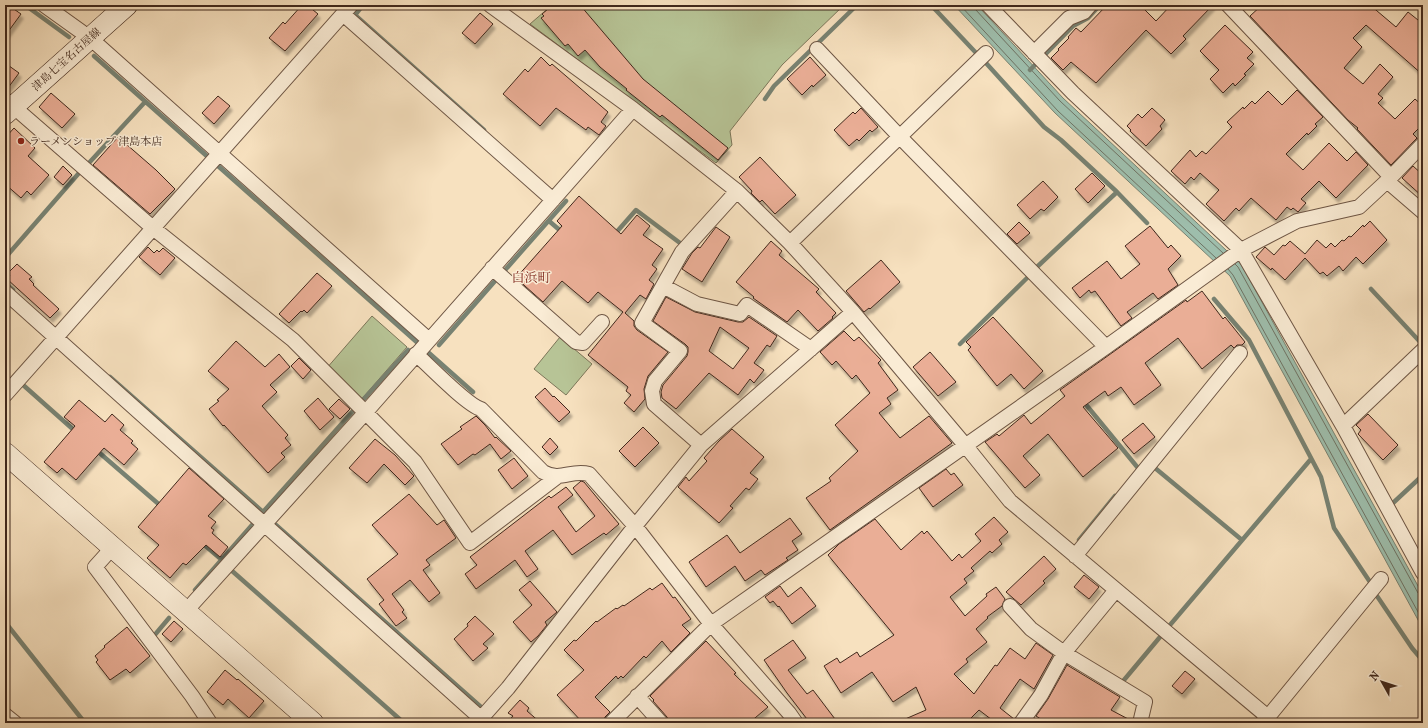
<svg xmlns="http://www.w3.org/2000/svg" width="1428" height="728" viewBox="0 0 1428 728" font-family="'IM FELL French Canon','Noto Serif JP',serif">
<style>
.green{fill:#b7c496;stroke:#7c7659}
.water{fill:#9ebeac;stroke:#788272}
.lines{fill:none;stroke-linecap:round;stroke-linejoin:round}
.shore{stroke:#6f7364;stroke-width:1}
.stream{stroke:#788272;stroke-width:4.5}
.building{fill:#eaae96;stroke:#40281c;fill-rule:evenodd;filter:url(#shadow)}
.street-casing{stroke:#6e5645;stroke-width:16}
.secondary-casing{stroke:#40281c;stroke-width:22}
.street{stroke:#faecd5;stroke-width:14}
.secondary{stroke:#faecd5;stroke-width:21}
.poi-dot{fill:#8f2418;stroke:#faecd5;stroke-width:1.5}
.labels{text-anchor:middle;stroke-width:3;stroke-linejoin:round;paint-order:stroke}
.street-label{font-size:11px;fill:#40281c;stroke:#faecd5}
.poi-label{font-size:11px;fill:#40281c;stroke:#faecd5;text-anchor:start}
.quarter-label{font-size:13px;fill:#7a1f14;stroke:#faecd5}
</style>
<defs>
<filter id="shadow"><feDropShadow dx="2.5" dy="4.5" stdDeviation="1" flood-color="#0004"/></filter>
</defs>
<rect width="100%" height="100%" fill="#f7e1bf"/>
<filter id="stains"><feTurbulence type="fractalNoise" baseFrequency=".005" numOctaves="4"/><feColorMatrix values="0 0 0 0 .2 0 0 0 0 .09 0 0 0 0 .02 0 0 0 .5 -.17"/></filter>
<radialGradient id="worn" r=".72"><stop offset=".6" stop-color="#630" stop-opacity="0"/><stop offset="1" stop-color="#630" stop-opacity=".3"/></radialGradient>
<path class="green" d="M552,5H844L782,65L730,131L732,145L716,163L530,24Z
M372,316L407,347L359,402L326,369Z
M560,337L592,364L566,395L534,369Z"/>
<path class="water" d="M954,5H977L1063,98L1241,264L1423,595V629L1230,276L1055,113Z"/>
<g class="lines">
<path class="shore" d="M960,5L1058,111L1216,258
M974,5L975,9L1060,101L1223,253
M1235,264L1238,267L1418,593L1423,596
M1228,269L1233,275L1423,621"/>
<path class="stream" d="M25,5L69,37
M363,5L355,15L484,130
M931,5L978,55
M94,56L473,392
M986,63L1044,127L1061,140L1117,192L1147,223
M1030,70L1073,26L1088,18L1100,5
M765,99L774,86L857,5
M88,164L145,102
M549,221L563,233
M614,235L636,210L680,243
M5,258L79,173
M1038,266L1117,192
M506,269L566,201
M5,283L13,290
M1371,289L1422,344
M1214,299L1249,340L1321,477L1334,528L1370,582
M960,344L1028,277
M439,345L495,281
M110,377L263,512L353,411
M22,384L76,432
M362,401L408,350
M1083,401L1138,468
M95,449L162,507
M1155,468L1242,540
M1393,503L1423,475
M276,525L481,707
M1079,540L1115,496
M202,543L222,560
M231,570L404,723
M195,590L252,525
M1377,596L1412,648L1423,661
M5,622L85,723
M1170,625L1311,459
M155,640L153,637L169,618
M1124,680L1160,637"/>
</g>
<path class="building" d="M5,5H8L21,14L5,36Z
M302,5H307L318,14L285,51L269,38L283,22L285,24Z
M553,5H580L643,79L728,148L718,160L662,115L660,117L626,90L627,89L600,67L585,50L578,56L568,44L565,46L541,18L544,16L542,14Z
M1107,5H1140L1156,21L1171,5H1213L1183,36L1186,39L1171,54L1146,30L1096,83L1071,62L1063,70L1051,58L1059,50L1058,49L1069,38L1068,37L1076,28L1081,32Z
M1262,5H1370L1396,27L1408,12L1423,24V75L1366,25L1353,38L1362,47L1344,68L1363,84L1380,64L1393,77L1378,94L1383,98L1378,103L1395,119L1415,99L1423,106V124L1413,134L1417,138L1391,165L1357,129L1358,128L1348,120L1250,16Z
M480,13L493,24L475,44L462,33Z
M1225,25L1253,52L1247,58L1254,64L1244,74L1246,75L1235,86L1233,83L1223,93L1210,79L1219,70L1200,51Z
M541,57L550,66L552,64L608,112L601,122L606,126L599,135L588,127L586,130L556,108L540,126L503,94L525,69L528,72Z
M810,57L826,75L813,87L812,85L802,95L787,79Z
M5,63L19,73L5,92Z
M1297,90L1323,117L1315,124L1317,126L1308,135L1307,133L1286,154L1303,170L1329,143L1347,161L1356,152L1368,165L1336,198L1319,181L1301,199L1306,203L1298,212L1293,208L1291,210L1287,207L1276,220L1251,198L1239,211L1236,208L1224,221L1206,204L1219,190L1200,173L1194,180L1191,177L1185,184L1171,171L1190,150L1196,157L1202,151L1206,154L1232,127L1227,122L1243,107L1244,109L1252,101L1255,104L1268,91L1282,105Z
M51,93L75,114L62,128L39,107Z
M218,96L230,106L214,124L202,113Z
M861,108L878,127L872,132L870,130L859,141L857,139L849,146L834,130L853,112L855,114Z
M1152,108L1165,120L1160,126L1162,129L1146,146L1130,131L1131,130L1127,126L1138,114L1142,118Z
M14,128L35,148L28,156L49,175L31,195L27,191L21,198L5,184V138Z
M118,137L156,170L175,189L150,214L93,165Z
M760,157L796,195L775,214L762,200L760,202L751,193L752,191L739,177Z
M63,166L72,175L63,185L54,177Z
M1413,166L1423,175V197L1402,178Z
M1092,173L1105,186L1088,203L1075,189Z
M1043,181L1058,197L1044,211L1041,209L1030,219L1017,205Z
M579,196L621,234L637,215L650,226L643,235L663,249L652,265L657,269L649,280L654,284L646,299L640,295L625,313L634,321V326L637,330L668,352L648,376L644,389L645,399L634,412L624,403L631,395L626,391L628,387L588,355L623,312L598,292L588,303L562,281L543,302L516,278L562,226L557,221Z
M1370,221L1387,240L1363,264L1356,257L1343,271L1339,266L1327,276L1323,272L1320,274L1305,258L1285,280L1272,268L1271,270L1256,257L1265,247L1274,255L1283,245L1285,246L1290,241L1305,254L1317,240L1326,248L1331,243L1335,247L1342,240L1344,241L1349,236L1351,237L1363,225L1364,227Z
M1019,222L1030,233L1017,244L1007,234Z
M1150,226L1168,248L1171,245L1181,256L1168,269L1178,285L1158,299L1153,293L1127,312L1132,318L1121,326L1095,291L1091,293L1089,290L1080,298L1072,288L1107,261L1121,279L1140,264L1125,246Z
M716,227L730,237L702,282L682,269L692,253L698,247L700,248Z
M771,241L782,251L779,255L819,289L816,292L836,313L832,317L833,318L818,331L798,310L787,322L753,298L754,297L736,282Z
M148,247L154,253L157,250L159,252L163,248L175,258L160,275L139,257Z
M881,260L900,282L870,309L869,308L864,312L846,291Z
M17,264L32,277L29,279L34,284L33,285L59,309L50,318L7,279L10,275L8,273Z
M317,273L332,286L307,313L304,310L302,312L301,311L289,323L279,314Z
M1202,291L1223,319L1225,317L1245,342L1242,345H1237L1234,348L1231,345L1202,369L1178,338L1145,363L1161,385L1134,405L1121,387L1108,396L1105,391L1083,407L1118,448L1083,477L1048,434L1023,456L1040,475L1025,488L985,442L997,434L999,436L1024,415L1031,424L1065,396L1060,390L1186,300L1187,302Z
M666,297L695,312L738,322H743L749,317L777,336L770,347L767,345L754,363L764,370L754,383L750,379L738,395L709,373L676,409L662,398L661,392L663,385L687,356L688,352V347L685,344L653,321ZM720,327L749,348L733,369L709,351Z
M993,317L1043,371L1024,389L1011,374L997,386L968,350L971,347L966,342Z
M844,331L854,341L859,337L881,360L878,363L898,390L887,398L891,404L879,413L900,438L929,416L952,443L830,530L806,498L831,481L829,478L858,451L835,425L870,393L856,375L852,379L836,361L832,365L820,352Z
M236,341L265,367L279,354L290,367L270,385L277,392L262,406L288,435L285,438L291,445L281,453L285,457L268,473L224,425L223,426L209,409L219,401L217,400L229,389L208,371Z
M930,352L956,382L938,396L913,367Z
M299,358L311,370L303,379L291,366Z
M545,388L553,397L554,396L570,412L559,422L535,397Z
M318,398L334,417L320,430L304,411Z
M339,399L350,409L340,419L329,409Z
M79,400L105,422L112,414L124,425L120,430L133,441L131,443L138,449L124,465L104,448L76,480L62,468L57,473L44,462L75,426L64,417Z
M1368,414L1398,445L1383,460L1358,434L1361,430L1356,425Z
M476,416L485,425L495,438L496,437L511,451L501,459L490,444L475,455L473,454L458,465L441,444L462,429L460,427Z
M1143,423L1155,437L1134,454L1122,440Z
M643,427L659,443L635,467L619,451Z
M732,429L764,457L750,473L758,479L749,490L746,488L730,506L733,508L719,523L678,487L686,477L689,481L707,461L704,458L719,441Z
M550,438L558,447L550,455L542,447Z
M375,439L395,455L414,476L405,485L384,464L367,483L349,468Z
M514,458L528,476L512,489L498,470Z
M189,468L224,499L208,516L216,522L211,528L214,530L212,533L228,547L220,557L206,545L186,565L183,563L170,578L147,558L159,545L138,527Z
M946,469L951,475L954,473L963,485L933,507L919,488Z
M581,481L584,482L619,524L606,535L604,533L572,555L553,530L525,551L538,569L527,577L515,560L476,589L465,574L477,565L470,557L549,496L551,498L566,487L573,495L558,507L576,532L595,516L573,488Z
M409,494L437,525L444,520L456,538L426,560L430,565L423,570L440,593L429,602L410,580L392,594L404,610L402,612L407,618L396,626L379,604L384,600L367,579L398,554L372,525Z
M994,517L1008,532L999,540L1002,544L992,553L990,551L971,568L974,571L964,579L967,583L950,597L965,616L987,596L986,594L996,587L1005,599L1002,606L987,617L988,618L976,629L987,642L966,659L968,662L954,674L974,694L995,665L997,666L1010,648L1025,659L1036,643L1053,655L1034,689L1020,679L1000,708L1014,719L1013,723H996L979,710L966,723H896L926,710L916,687L893,702L872,672L841,693L824,666L837,658L840,663L857,652L860,657L894,635L828,555L839,544L875,519L901,550L922,531L924,534L927,531L952,561L959,554L962,558L981,541L975,534Z
M790,518L802,534L792,541L798,550L786,558L788,560L765,575L761,570L745,581L735,566L706,587L689,562L727,535L740,553Z
M1044,556L1056,569L1043,581L1045,583L1021,605L1006,592Z
M1084,575L1099,587L1089,599L1074,587Z
M530,581L557,612L545,622L547,625L538,636L531,642L513,622L532,605L519,590Z
M662,583L673,598L675,597L691,619L682,625L690,633L671,652L662,641L646,658L644,656L623,678L621,676L618,679L616,676L595,697L610,712L605,717L603,723H583L557,695L584,670L564,650L574,640L576,641L596,621L597,622L616,608L617,609L623,605L624,606L650,588L652,590Z
M780,586L788,597L801,587L816,606L792,624L779,606L778,607L773,601L770,603L765,597Z
M475,616L494,634L483,644L488,648L473,661L454,639L468,626L467,624Z
M174,621L183,629L171,642L162,634Z
M127,627L150,656L130,673L126,669L110,680L96,662L98,660L95,656L105,647L104,646Z
M793,640L806,658L788,670L807,694L813,690L838,723H810L787,693L764,660Z
M706,641L736,673L734,674L768,707L749,723H669L667,717L653,701L654,700L650,696Z
M1067,665L1120,697L1111,710L1132,721V723H1047L1036,716L1048,699Z
M225,670L237,680L238,679L264,701L249,718L228,699L223,705L207,692Z
M1185,671L1195,679L1182,694L1172,686Z
M520,700L529,708L527,711L541,723H507L513,716L508,713Z"/>
<g class="lines">
<defs>
<path id="street" d="M44,5L90,38L429,340
M490,5L633,109L737,191L790,243L853,312L965,445L1010,501L1268,717L1262,723
M988,5L1073,93L1241,250L1343,426L1423,573
M1228,5L1391,177
M343,14L553,200
M817,49L900,137L1106,347
M1034,53L1069,18L1084,12L1090,5
M7,101L153,228L293,340L415,462L470,543L557,477
M1387,181L1423,212
M790,243L986,53
M492,268L576,342L583,343L602,322
M663,286L697,304L740,314L747,305L811,349
M5,292L486,723
M416,354C428,365 468,406 481,409L543,472C561,482 571,469 589,474L635,526L711,624L789,713L796,723
M5,395L351,5
M1343,426L1423,350
M701,445L654,404L652,391L655,381L680,351L642,323L682,252L737,191
M113,547L95,567L192,696L210,723
M1075,556L1240,353
M1010,606L1031,629L1064,653L1145,702L1140,723
M186,611L365,413L633,109
M637,696L661,723
M5,715L15,723
M1268,717L1381,579
M477,723L508,688L635,526L701,445L853,312
M611,723L711,624L1106,347L1241,250L1297,221L1359,207L1387,181L1423,144
M1021,723L1041,695L1064,653L1116,590"/>
<path id="secondary" d="M5,114L127,5
M5,453L313,723"/>
</defs>
<use href="#street" class="street-casing"/>
<use href="#secondary" class="secondary-casing"/>
<use href="#street" class="street"/>
<use href="#secondary" class="secondary"/>
</g>
<circle class="poi-dot" cx="21" cy="141" r="4"/>
<g class="labels">
<g class="street-label">
<text transform="translate(66 59) rotate(-42)" y="4">津島七宝名古屋線</text>
</g>
<g class="poi-label">
<text x="29" y="145">ラーメンショップ 津島本店</text>
</g>
<g class="quarter-label">
<text x="531" y="282">白浜町</text>
</g>
</g>
<rect width="1428" height="728" fill="none" stroke="#f7e1bf" stroke-width="20"/>
<rect x="6" y="6" width="1416" height="716" fill="none" stroke="#40281c" stroke-width="2"/>
<rect x="10" y="10" width="1408" height="708" fill="none" stroke="#40281c"/>
<g transform="translate(1382 682) rotate(309)" stroke="#faecd5" stroke-width="3" paint-order="stroke">
<path d="M0-3L7 15L0 10L-7 15Z" fill="#40281c"/>
<text y="-6" font-size="11" font-weight="bold" text-anchor="middle" fill="#40281c">N</text>
</g>
<rect width="100%" height="100%" filter="url(#stains)"/>
<rect width="100%" height="100%" fill="url(#worn)"/>
</svg>
